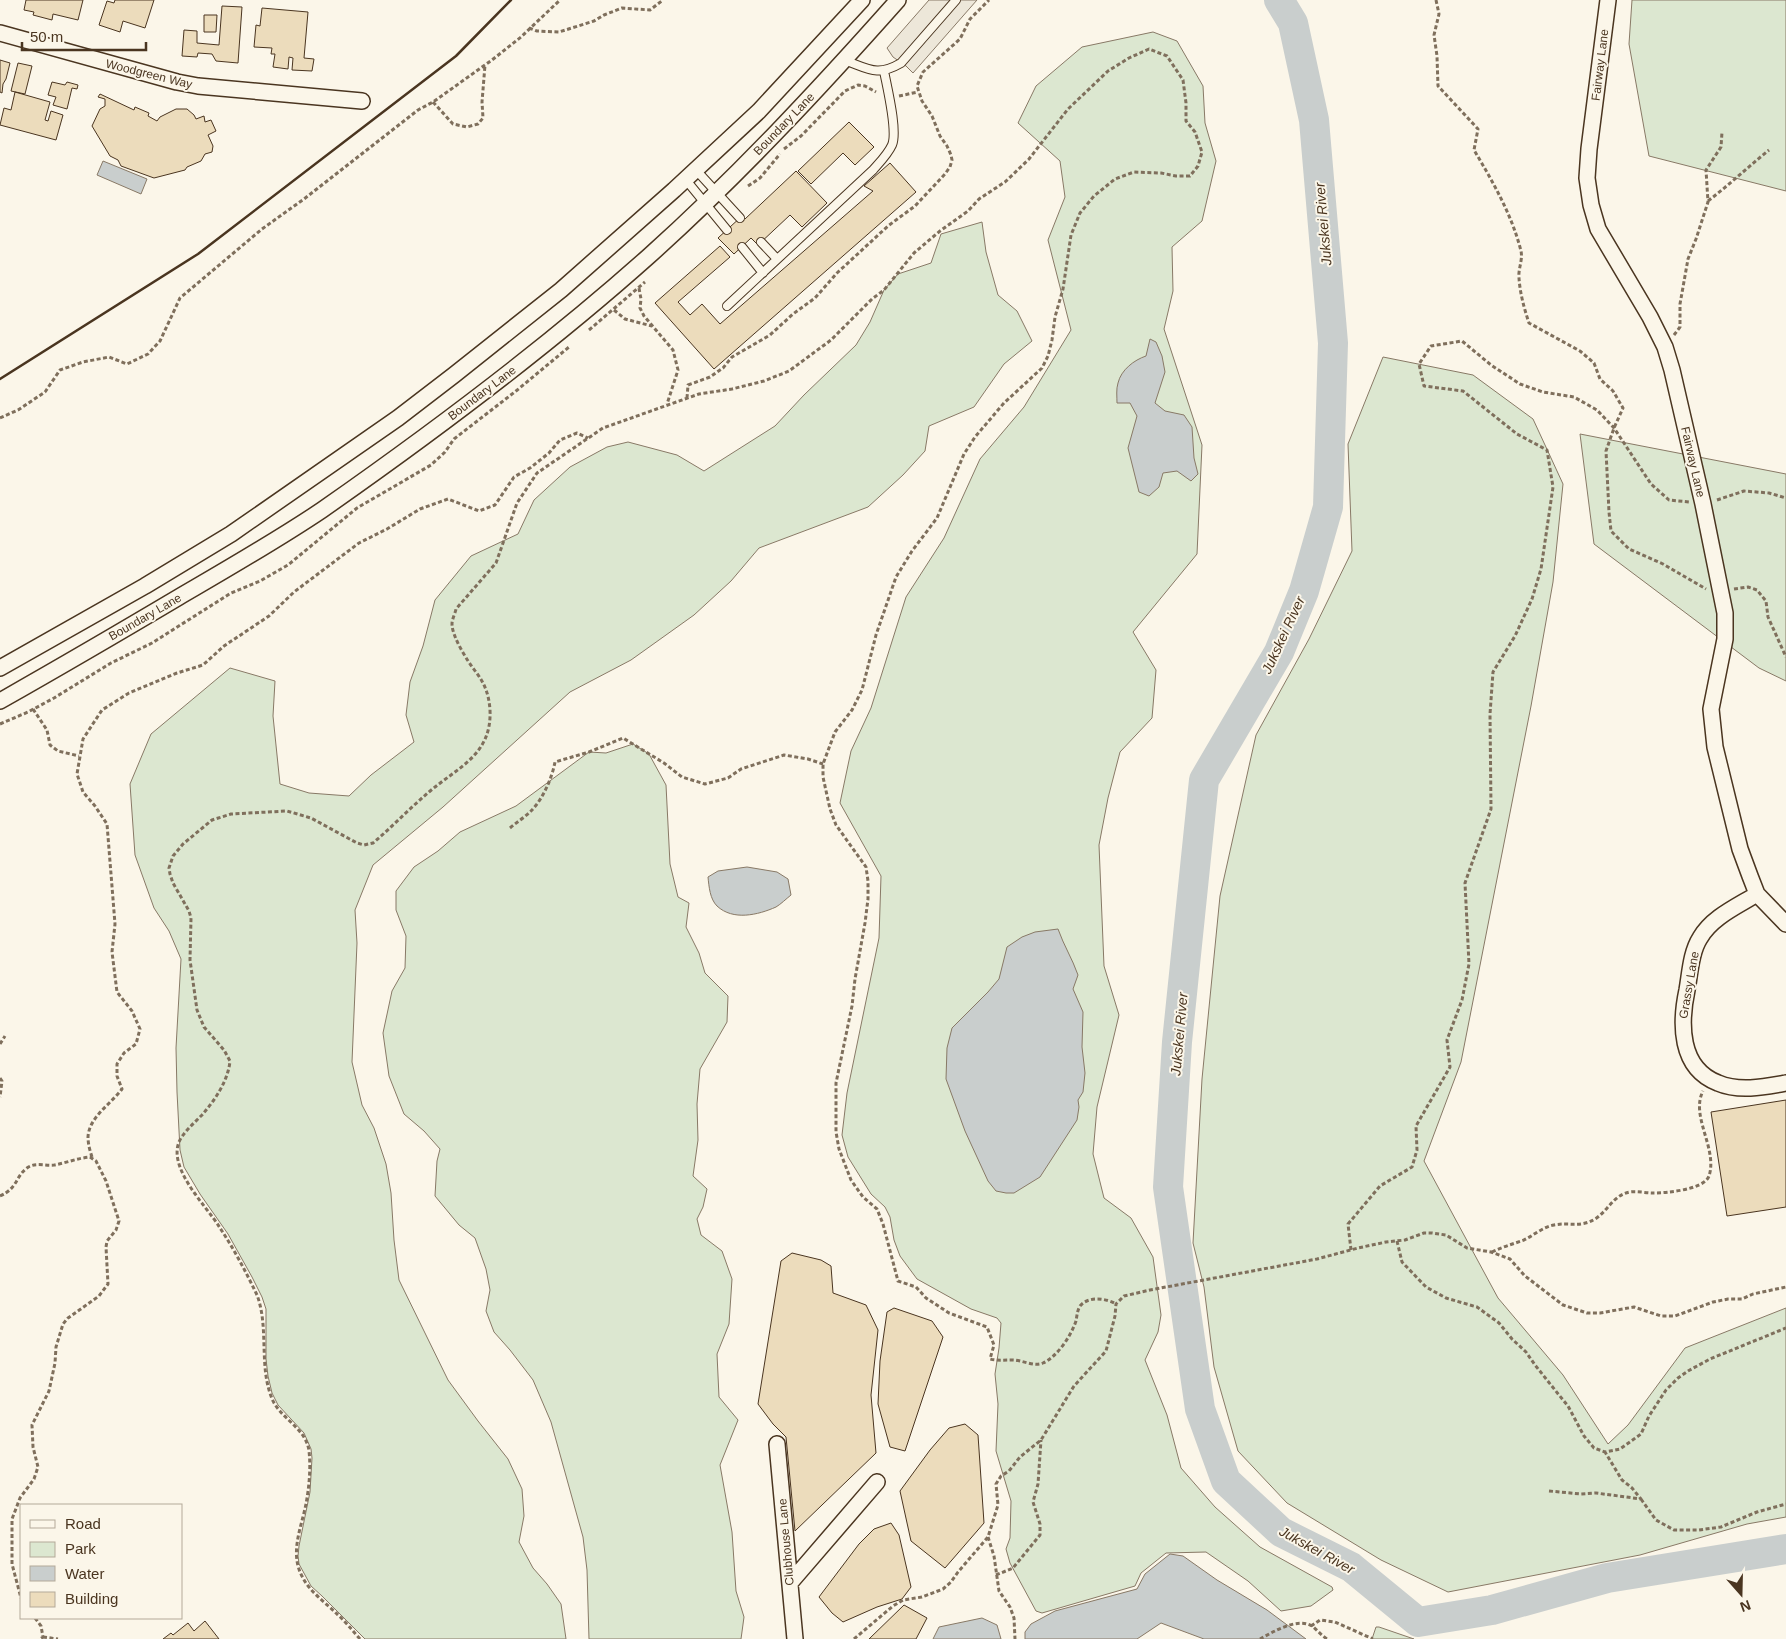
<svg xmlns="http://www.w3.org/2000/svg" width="1786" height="1639" viewBox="0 0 1786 1639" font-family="Arial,sans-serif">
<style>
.green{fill:#dce7d0;stroke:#887966}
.parking{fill:#ede7d9;stroke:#887966}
.water{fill:#c9cecd;stroke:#887966}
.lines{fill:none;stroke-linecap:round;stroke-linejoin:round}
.river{stroke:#c9cecd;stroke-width:30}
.building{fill:#ecdcbc;stroke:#4a3520}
.service-casing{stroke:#4a3520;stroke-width:10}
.minor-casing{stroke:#4a3520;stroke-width:18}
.path{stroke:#7f6f5c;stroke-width:3;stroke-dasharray:4 2.5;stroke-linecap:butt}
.service{stroke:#fbf6e9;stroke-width:8}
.minor{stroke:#fbf6e9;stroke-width:15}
.wall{stroke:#4a3520;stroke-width:2.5}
.labels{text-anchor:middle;stroke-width:4;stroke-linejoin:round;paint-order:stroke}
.street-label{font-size:12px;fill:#4a3520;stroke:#fbf6e9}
.water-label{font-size:14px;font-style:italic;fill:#4a3520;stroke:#fbf6e9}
</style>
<rect width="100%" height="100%" fill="#fbf6e9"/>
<path class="green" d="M1632,0H1786V191L1649,156L1629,44Z
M1153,32L1177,41L1203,86L1205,123L1216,161L1202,221L1172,247L1173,291L1164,329L1202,445L1197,554L1133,632L1156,670L1152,718L1120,752L1108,798L1099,845L1104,966L1119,1015L1097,1107L1093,1154L1104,1198L1131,1218L1153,1257L1161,1315L1158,1332L1145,1360L1167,1415L1181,1468L1215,1507L1260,1547L1332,1587L1333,1590L1311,1606L1281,1611L1248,1581L1206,1552L1166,1553L1141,1573L1135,1586L1042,1613L1036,1611L1010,1563L1006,1549L1010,1538L1011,1501L996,1451L998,1404L995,1374L999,1348L1001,1323L997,1318L971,1309L917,1279L900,1256L894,1240L890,1217L885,1207L871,1194L848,1157L842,1135L847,1093L879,938L881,876L840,803L851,751L871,708L906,597L944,538L980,459L1024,407L1071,330L1048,240L1065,197L1060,161L1018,123L1036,86L1082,47Z
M982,222L986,252L998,295L1017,311L1032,341L1004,364L974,407L929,426L925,451L903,475L868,507L759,548L731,581L694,615L631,660L570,692L443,807L373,865L355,910L357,943L352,1062L362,1105L374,1128L386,1164L391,1193L394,1240L399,1280L448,1380L478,1421L508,1459L522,1489L524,1516L519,1542L533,1568L547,1584L561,1604L566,1639H365L322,1596L311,1586L299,1564L298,1556L299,1546L310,1492L312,1458L311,1449L304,1433L278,1405L272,1393L268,1376L266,1359V1309L262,1297L252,1277L228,1234L200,1194L184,1167L180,1150L177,1092L176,1048L181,959L169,931L154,908L135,855L130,784L151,734L230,668L275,681L273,716L280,784L309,793L349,796L371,775L414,742L406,715L410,682L423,646L435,600L471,556L518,534L534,500L570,467L607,447L628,442L677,455L704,471L775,426L804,395L856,345L870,322L884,290L898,274L931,263L941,234Z
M1383,357L1473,375L1533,419L1563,484L1553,582L1531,706L1461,1062L1424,1161L1498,1298L1563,1375L1608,1444L1628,1425L1685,1348L1786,1308V1517L1747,1524L1640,1555L1448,1592L1381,1560L1287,1503L1238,1451L1214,1367L1204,1287L1193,1243L1202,1079L1220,896L1256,735L1309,639L1352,551L1348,444Z
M1580,434L1786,474V681L1759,668L1594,544Z
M633,744L649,754L666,785L670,864L678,897L689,903L686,927L699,953L705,973L728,996L727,1022L700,1069L697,1104L698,1140L693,1176L707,1189L703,1207L697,1219L701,1235L722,1251L732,1279L729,1324L717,1354L719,1397L738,1420L720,1465L732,1532L736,1591L744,1617L741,1639H589L587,1570L583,1537L551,1422L533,1380L510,1350L494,1332L486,1311L490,1290L486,1269L475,1238L459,1225L435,1196L437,1161L440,1149L424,1131L404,1114L389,1076L383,1033L392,991L405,968L406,936L396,910V891L414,867L438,851L460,832L516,806L589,752L606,753Z
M1376,1627H1379L1414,1639H1372Z"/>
<path class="parking" d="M929,0H977L913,73L906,66L893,57L887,48Z"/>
<path class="water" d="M103,161L147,179L141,194L97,175Z
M1150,339L1156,342L1162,356L1165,372L1155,403L1165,411L1184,415L1192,427L1194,458L1198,474L1191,481L1177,471L1163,473L1159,487L1149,496L1139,492L1128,448L1137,416L1130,403H1117C1117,397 1116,389 1118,383C1121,370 1134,360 1146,356Z
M747,867L777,872L788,879L791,895C786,899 781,904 776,907C758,915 733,921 717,906C710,899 709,887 708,877L718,871Z
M1058,929C1064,946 1072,958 1078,975L1073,989L1083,1012L1082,1047L1085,1073L1083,1092L1078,1100L1079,1107L1077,1120L1040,1177L1014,1193H1006L996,1191L988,1181L965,1131L946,1079L947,1048L952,1028L988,992L999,979L1007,947L1022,937L1035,932Z
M1170,1554L1183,1556L1217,1580L1267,1610L1306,1639H1204L1161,1623L1137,1639H1025V1632L1031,1624L1055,1611L1137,1589L1145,1574Z
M982,1618L997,1625L1001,1639H933L939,1627Z"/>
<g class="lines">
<path class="river" d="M1279,0L1293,23L1314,120L1333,343L1328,507L1304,591L1279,652L1204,780L1177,1042L1168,1187L1200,1409L1226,1481L1281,1532L1351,1567L1418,1622L1492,1610L1607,1578L1786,1549"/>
</g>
<path class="building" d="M26,0H83L78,20L53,14L52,20L33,15L34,12L24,10Z
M115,0H154L145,28L123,21L120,32L99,25L107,1L114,3Z
M222,6L242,7L238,63L216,61L212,54L198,53L197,57L182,56L184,30L197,31V43L219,45Z
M262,8L308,12L304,58L314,59L312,71L292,70L293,58L289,57L288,69L273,67L275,54H271L272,48L254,47L256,25L260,26Z
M204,15H217L216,32H204Z
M0,60L10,63L6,79L3,84L2,93L0,92Z
M18,63L32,66L25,94L11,91Z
M52,82L65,85L67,82L78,85L77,89L72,88L67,109L53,105L56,97L48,95Z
M15,92L50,102L45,120L48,121L51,111L63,115L56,140L0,125L4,108L11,110Z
M100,94L134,110L135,107L149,113L148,116L157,121L160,117L176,109H187L194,115L196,119L204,116L205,122L211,120L216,131L208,135L213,146L212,152L205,154L201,161L187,167L185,170L154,178L121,166L118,160L110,156L92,126L100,109L105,106V99L98,97Z
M849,122L874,147L855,165L843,153L811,184L798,171Z
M890,163L916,192L714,369L655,303L720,246L730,257L678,302L690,315L702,304L720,324L873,191L864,186Z
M796,171L827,203L802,227L790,215L758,245L751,238L734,254L718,238L742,216L745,219Z
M1786,1100V1207L1727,1216L1711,1112Z
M792,1253L821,1260L831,1266L833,1293L866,1305L878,1330L871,1395L876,1453L795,1531L786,1437L773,1424L758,1404L781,1261Z
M894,1308L932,1321L943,1337L905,1451L890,1447L878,1404L880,1361L887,1312Z
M965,1424L978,1435L984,1523L945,1568L911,1541L900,1491L930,1450L949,1428Z
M891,1523L899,1535L911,1587L902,1599L877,1607L843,1622L832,1613L819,1597L859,1544L874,1529Z
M904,1605L927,1618L916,1639H869Z
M205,1621L219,1639H163L171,1633L173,1635L188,1623L194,1631Z"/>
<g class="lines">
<defs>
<path id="service" d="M844,60C869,69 877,77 901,63L956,0
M696,170L740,218
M686,180L727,230
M761,242L777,259
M742,247L763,273
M727,306L873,170C880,162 888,154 892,145C898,131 887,87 884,71"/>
<path id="minor" d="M1608,0L1589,149L1587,178L1591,205L1598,229L1650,317L1665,347L1672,370L1703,504L1725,613V639L1711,709L1715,747L1740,849L1750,876L1757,894L1786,924
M0,33L177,82L198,86L362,101
M0,668L145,586L231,534L398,418L454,375L561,290L674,190L759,111L862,0
M0,701C60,667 120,632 179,597C227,569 276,541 322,510C435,431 546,348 649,256C738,176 819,89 898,0
M1757,894C1738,906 1712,917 1700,938C1691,952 1690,973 1687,990C1680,1023 1679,1068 1718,1083C1739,1092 1764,1087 1786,1083
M777,1444L795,1639
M790,1583L877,1482"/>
</defs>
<use href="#service" class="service-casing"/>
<use href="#minor" class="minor-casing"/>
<path class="path" d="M1436,0L1439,14L1434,35L1437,56L1438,86L1478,129L1474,150C1493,182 1512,215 1521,251C1523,260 1518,269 1519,278C1520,293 1524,308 1529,323L1580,351L1594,363L1600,379L1613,391L1623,408L1614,428L1606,451L1609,512L1611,531L1629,549L1663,564L1706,589
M529,28L537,31L559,32L594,21L604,15L622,8L650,10L663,0
M899,96L918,92
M433,102L453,124L467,127L478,124L483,118L482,102L485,65
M784,149L801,136L845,91L858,85L865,86L876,92
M748,186L760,178L780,154
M1708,201C1729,185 1748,167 1769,150
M639,288L641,299L640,308L644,316L673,350L678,370L667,404
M614,310L625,319L652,326
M589,330L645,282
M1674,335L1680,327V304L1688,259L1696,239L1708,202L1706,170L1721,147L1722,132
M687,398L688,385L710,377L723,368L732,357L770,335L793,314L815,298L837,273L888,226L915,206L945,174L950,167L952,160L951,155L947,146L940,136L932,116L922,101L917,86L923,72L960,39L970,19L989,0
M0,418L18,410L45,392L60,370L83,362L109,357L127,364L148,354L160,341L180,298L262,229L304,199L418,110L433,102L492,60L521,37L560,0
M1717,500L1744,491L1769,493L1786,498
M1734,589L1748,587L1757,590L1766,601L1768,617L1786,657
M33,709L47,730L50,745L58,751L79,756
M0,724L28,712L54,698L111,663L152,643L231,593L260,581L288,565L357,508L431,465L445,452L454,439L516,391L569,347
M510,828C517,822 525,817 531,811C543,799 552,778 555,762L589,752L623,738L664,763L682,777L705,784L728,778L741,769L784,755L808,759L823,764
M0,1044L5,1036
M0,1078L2,1081L0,1097
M92,1157C90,1151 88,1144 88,1137C89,1117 111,1104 122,1089L117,1076V1064L124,1053L136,1044L140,1029L132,1011L117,992L112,952L115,924L107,824L95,806L83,792L77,774L83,739L102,710L129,693L177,673L203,665L224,646L269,616L294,592L359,543L387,529L420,509L448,499L479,511L495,505L514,477L530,468L549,453L560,440L577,433L588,438
M0,1196C18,1188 15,1177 27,1168C35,1162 45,1166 54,1165C66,1163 78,1158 90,1157L96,1161L106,1181L119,1221L116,1230L107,1241L106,1247L108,1284L99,1296L68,1318L63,1324L56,1347L55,1363L49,1391L32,1425L33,1447L38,1467L34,1479L20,1498L12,1519V1564L21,1598
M1397,1241L1402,1262L1426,1287L1446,1298L1477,1307L1499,1323L1512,1339L1526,1352L1535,1365L1559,1395L1568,1406L1584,1436L1594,1448L1605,1452L1620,1449L1641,1434L1649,1416L1666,1390L1678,1378L1688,1371L1710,1359L1786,1328
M1351,1250L1348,1224L1380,1186L1412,1167L1417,1150L1416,1126L1450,1067L1447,1040L1462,1000L1469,964L1465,883L1491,809L1490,714L1493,672L1515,636L1532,599L1541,569L1553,487L1547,450L1517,434L1463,391L1424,386L1419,364L1431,346L1462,341L1491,365L1520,384L1543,392L1574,397L1597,410L1614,428L1651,484L1669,500L1689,502
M1492,1252C1502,1247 1513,1244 1524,1240C1534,1235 1543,1227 1554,1225C1569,1222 1580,1228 1595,1219C1608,1211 1613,1195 1630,1192C1638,1191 1646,1193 1653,1193C1665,1193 1704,1190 1709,1176C1718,1149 1690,1116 1703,1091
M1549,1491L1581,1494L1596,1493L1641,1499L1632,1488L1622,1480L1605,1452
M1641,1499L1656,1520L1674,1530H1699L1721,1527L1757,1512L1786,1504
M988,1537L994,1556L999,1591L1010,1607L1014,1618L1015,1639
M996,1575L1013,1568L1040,1535V1524L1033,1502L1038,1484L1041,1440
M35,1618L41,1626L43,1637L40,1639
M1311,1626L1320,1620L1335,1622L1373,1639
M43,1637L58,1639
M360,1639C352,1630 345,1621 337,1614C326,1603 310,1592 303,1578C289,1554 301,1529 306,1504C309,1488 311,1468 309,1451C306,1427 278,1418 271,1396C259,1364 269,1327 257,1295C246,1272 234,1249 220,1228C207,1206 164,1166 181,1138C187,1129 195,1122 202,1115C215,1100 228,1081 230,1061L224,1050L204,1027L197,1010L190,960L191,918L189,911L173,883L170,874L169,868L173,856L183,844L212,820L231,814L287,811L311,818L357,843L364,845L373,843C392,827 410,808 429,792C458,767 492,755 490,710C489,695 485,684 476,672C468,662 452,637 452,624C452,619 455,614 456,609L496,563L517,503L537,473L603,428L699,394L732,389L764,381L789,371L831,340L872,299L884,290L914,253L940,231L968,211L979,199L1005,182L1029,159L1068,109L1108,71L1129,58L1149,49L1167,56L1183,80L1186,103V121L1195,132L1202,152L1198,166L1190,176H1176L1161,173L1134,172L1115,179L1094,196L1080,213L1071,235L1063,289L1055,317L1052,340L1048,356L1042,368L1004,403L975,437L964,454L937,518L912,551L896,577L876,635L862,690L852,710L835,732L823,764V777L830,809L836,825L866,867L868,881V899L865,923L855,979L852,1006L836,1083V1132L839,1149L851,1180L863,1197L877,1209L883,1224L898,1281L916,1287L926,1298L949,1313L987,1327L994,1345L990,1359C998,1361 1004,1360 1013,1360C1022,1360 1034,1367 1043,1363C1057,1357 1071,1336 1076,1321C1077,1316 1077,1311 1080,1306C1088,1296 1106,1298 1116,1304
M854,1639L893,1606L903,1600L922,1597L943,1589L951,1582L958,1572L988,1537L998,1505L996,1484L1001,1476L1009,1471L1020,1457L1041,1440L1074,1386L1106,1351L1115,1316L1116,1304L1124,1296L1150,1290L1317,1259L1358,1248L1386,1242L1405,1240L1424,1233H1432L1446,1235L1467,1248L1491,1252L1510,1259L1525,1276L1563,1305L1587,1313H1600L1634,1307L1661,1316H1675L1713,1302L1728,1299H1742L1753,1294L1786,1287
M1260,1639C1273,1632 1297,1617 1312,1626C1317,1630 1321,1635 1327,1639"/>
<use href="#service" class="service"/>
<use href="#minor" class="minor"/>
<path class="wall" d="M0,379L198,254L456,56L511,0"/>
</g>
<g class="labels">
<g class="street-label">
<text transform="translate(1600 65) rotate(-83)" y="4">Fairway Lane</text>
<text transform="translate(149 74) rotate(14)" y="4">Woodgreen Way</text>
<text transform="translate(784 124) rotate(-46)" y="4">Boundary Lane</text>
<text transform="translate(482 393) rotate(-37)" y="4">Boundary Lane</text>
<text transform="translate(1693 462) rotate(77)" y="4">Fairway Lane</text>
<text transform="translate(145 617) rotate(-30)" y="4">Boundary Lane</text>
<text transform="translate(1689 985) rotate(-80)" y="4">Grassy Lane</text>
<text transform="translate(786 1542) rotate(-95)" y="4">Clubhouse Lane</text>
</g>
<g class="water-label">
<text transform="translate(1323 224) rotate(-95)" y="5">Jukskei River</text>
<text transform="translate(1283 635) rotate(-65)" y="5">Jukskei River</text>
<text transform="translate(1179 1034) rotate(-85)" y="5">Jukskei River</text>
<text transform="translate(1317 1550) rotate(29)" y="5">Jukskei River</text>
</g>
</g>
<rect x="20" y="1504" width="162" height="115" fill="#fbf6e9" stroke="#b4a999"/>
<rect x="30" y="1520" width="25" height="8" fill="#fbf6e9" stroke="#b4a999"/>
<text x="65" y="1529" font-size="15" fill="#4a3520">Road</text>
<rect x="30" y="1542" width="25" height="15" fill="#dce7d0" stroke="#b4a999"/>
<text x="65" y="1554" font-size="15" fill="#4a3520">Park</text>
<rect x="30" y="1566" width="25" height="15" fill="#c9cecd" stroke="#b4a999"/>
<text x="65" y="1579" font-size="15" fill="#4a3520">Water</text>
<rect x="30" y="1592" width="25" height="15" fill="#ecdcbc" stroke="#b4a999"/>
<text x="65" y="1604" font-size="15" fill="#4a3520">Building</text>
<g transform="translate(1741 1594) rotate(160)" stroke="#fbf6e9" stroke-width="4" paint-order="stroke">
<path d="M0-4L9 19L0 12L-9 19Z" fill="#4a3520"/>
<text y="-8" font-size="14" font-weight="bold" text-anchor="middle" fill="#4a3520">N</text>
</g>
<path d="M22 42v8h124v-8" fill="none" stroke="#4a3520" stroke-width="2.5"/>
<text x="30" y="42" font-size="15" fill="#4a3520" stroke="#fbf6e9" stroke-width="4" paint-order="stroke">50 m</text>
</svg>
